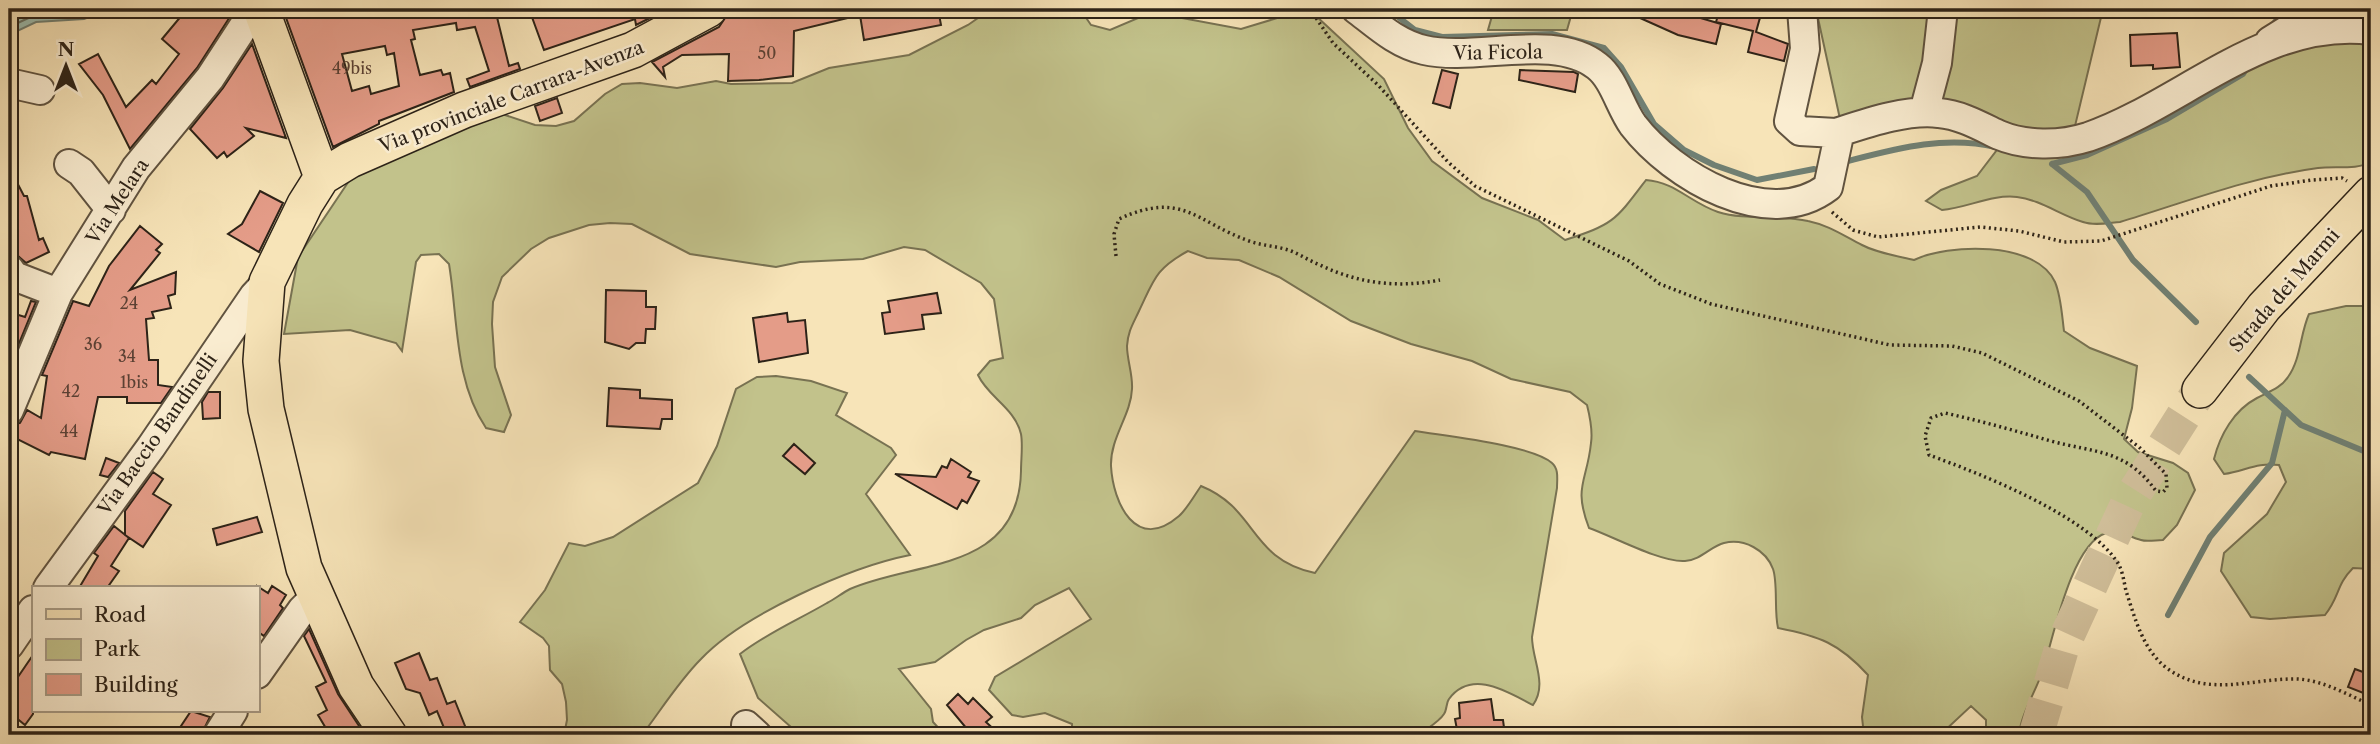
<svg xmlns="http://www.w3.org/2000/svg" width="2380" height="744" viewBox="0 0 2380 744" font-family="'Libre Caslon Text',serif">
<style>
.green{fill:#c2c28b;stroke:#787252;stroke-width:2}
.water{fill:#9dbeb1;stroke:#708074;stroke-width:2}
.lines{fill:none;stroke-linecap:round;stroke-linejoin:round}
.shore{stroke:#657064;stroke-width:2}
.stream{stroke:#708074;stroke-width:6}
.building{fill:#e49c88;stroke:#2d2318;stroke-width:2;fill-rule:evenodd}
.major-tunnel{stroke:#cfbd98;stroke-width:35;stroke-dasharray:35 18;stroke-linecap:butt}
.minor-casing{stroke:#605340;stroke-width:32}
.major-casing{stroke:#2d2318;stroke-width:38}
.path{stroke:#2d2318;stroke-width:3.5;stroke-dasharray:2 3.5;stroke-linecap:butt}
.minor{stroke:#faedd1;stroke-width:28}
.major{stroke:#f7e4b8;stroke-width:35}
.labels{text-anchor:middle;stroke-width:5;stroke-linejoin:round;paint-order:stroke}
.number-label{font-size:16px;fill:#5b4134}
.street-label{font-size:19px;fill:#2d2318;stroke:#faedd1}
</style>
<rect width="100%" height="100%" fill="#f7e4b8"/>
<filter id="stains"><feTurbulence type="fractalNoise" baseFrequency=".00286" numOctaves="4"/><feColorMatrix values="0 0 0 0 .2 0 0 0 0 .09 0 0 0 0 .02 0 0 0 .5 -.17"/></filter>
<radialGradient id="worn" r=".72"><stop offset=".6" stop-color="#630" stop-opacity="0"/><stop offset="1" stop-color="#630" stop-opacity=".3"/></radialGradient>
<path class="green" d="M991,9H1080L1091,25L1110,30L1145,15H1166L1241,29L1297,12L1316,16L1384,79L1408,128L1432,161L1482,198L1538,220L1565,240C1614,224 1615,221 1646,180C1675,182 1691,203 1718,212C1747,221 1779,214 1808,221C1828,225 1844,236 1862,245C1877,253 1897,256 1914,260C1947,244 2036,240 2055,282C2061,296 2062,316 2064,331L2090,348L2137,366L2132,408L2124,439L2138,452L2173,463L2188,473L2195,490L2177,525L2163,540C2156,540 2147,542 2141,540C2128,537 2120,528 2106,533C2071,544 2053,639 2043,670C2036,691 2021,714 2019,735H1986V720L1971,706L1940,735H1864L1862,717L1868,675C1839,643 1819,636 1778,628C1774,611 1778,583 1773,569C1766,550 1744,538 1724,543C1711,546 1701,560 1685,561C1662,563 1612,536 1589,528C1573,486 1587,482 1591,443C1593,430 1590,417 1587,405L1570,392L1511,379L1472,361L1411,344L1351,321L1279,277L1239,260L1207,258L1188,251C1155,269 1154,280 1139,311C1133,324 1128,331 1127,346C1127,360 1133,375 1132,389C1131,415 1110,438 1111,466C1113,503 1136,553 1179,516C1187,509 1194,496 1201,486C1258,509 1249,559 1315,573L1415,431C1444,436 1532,445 1552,463C1559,469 1557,479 1557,488L1532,637C1532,660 1548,684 1533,705C1509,693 1472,668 1449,699C1446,703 1447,710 1444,714C1439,722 1426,729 1419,735H1072V724L1045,713L1023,717L1012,715L989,690L995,677L1091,619L1069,588L1035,605L1021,618L984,630L966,640L935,662L899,669L931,709L933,722L945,735H800L758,698L740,654C767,633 798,620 827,603C835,599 842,593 850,589C916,560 1019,573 1021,471C1021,459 1023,445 1021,434C1015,408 988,397 978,375L990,361L1003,358L994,299L981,283L925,250L904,247L863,259L800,262L776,267L690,254L632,224L610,223L589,225L549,238L531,249L502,277L493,302L492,324L495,367L511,415L504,432L486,428C454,381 458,318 449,264L439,254L421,255L416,262L402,351L396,343L350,330L284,334L298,257L353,175L499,113L535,125L556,126L574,121L605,94L622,84L640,83L677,88L716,81L731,84L792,83L829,68L909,55L968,25Z
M1494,9H1573L1567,30H1488Z
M1816,9H1935L1920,99L1840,119Z
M1951,9H2103L2075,126L2033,134L1935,101Z
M2371,40V162C2358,170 2334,166 2318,168C2250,177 2186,202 2120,222C2108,223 2094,226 2083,222C2060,215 2041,200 2017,197C1992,194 1967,208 1942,210L1926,201L1941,190L1977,176L2000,146L2150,122L2212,92L2264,61L2308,45Z
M2346,306H2371V569L2353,568C2336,585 2340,596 2325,615L2270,619L2251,617L2221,571L2224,553L2267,514L2286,482L2279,465C2257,462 2245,471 2224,474L2214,459C2220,435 2234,410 2257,398C2268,392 2281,388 2288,377C2301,359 2300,334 2309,314Z
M776,376L811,381L847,393L836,415L891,448L896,455L866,494L910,555C850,567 742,615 701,659C679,681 661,710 642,735H564L567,720L566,702L562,684L550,670L549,646L543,638L520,622L545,590L569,543L585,546L613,537L698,483L717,446L736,389L757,377Z"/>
<path class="water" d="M9,9H111L84,19L36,22L9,35Z"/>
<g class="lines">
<path class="shore" d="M9,27L35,15L91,9"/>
<path class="stream" d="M1388,9L1415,30L1442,37L1552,34L1604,48L1621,67L1654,124L1684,150L1714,165L1757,180L1814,169
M2272,26L2285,9
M1844,162C1895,149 1943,135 1996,147
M2052,164L2087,155L2167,119L2243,74L2248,66
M2052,164L2087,192L2133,260L2196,322
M2249,377L2301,425L2371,454
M2168,615L2210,537L2272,463L2285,410"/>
</g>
<path class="building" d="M187,9H235L197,68L130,149L103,95L79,64L98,54L126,107L152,80L156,84L179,54L162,39Z
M302,9H495L509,66L518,63L520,69L470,87L467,79L489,71L475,27L457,30L456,23L413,30L415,39L411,40L420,75L441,70L443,75L450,73L454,92L379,121V124L333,147L285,15ZM385,46L387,55L394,53L399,86L371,94L369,86L352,91L342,54Z
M529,9H603L605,13L652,9L653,12L652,17L636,25L635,19L544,50Z
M778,9H938L941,25L864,40L860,15L794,31L793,76L759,80L728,81L729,54L682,55L663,67L665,77L652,62L719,27L729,12Z
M1620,9H1670L1721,24L1716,44L1678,35Z
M1720,9L1761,14L1756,32L1788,44L1784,61L1748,52L1753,31L1716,22Z
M2177,33L2180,67L2153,69V65L2131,66L2130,35Z
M252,44L286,138L246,128L254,136L227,157L224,152L217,158L190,129L223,88Z
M1442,70L1458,74L1450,108L1433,103Z
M1520,70L1574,72L1578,74L1575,92L1519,80Z
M557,98L562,113L540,121L535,106Z
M9,167L24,196H27L39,240L43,238L49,252L26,263L9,248Z
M260,191L283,203L259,252L228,234L242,224Z
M140,226L162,244L156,250L160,253L130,290L176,272L175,294L168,296L171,308L152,312L154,318L146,319L149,360H158V385L172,387L161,403H127V397H98L85,459L51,452L49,455L9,435V426L20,423L27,410L41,418L47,376L42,375L73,301L89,306L109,266Z
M606,290L646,291V307H656L655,329H646L645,343H636L629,349L605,342Z
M937,293L941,313L922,315L924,329L885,334L882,313L890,312L888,301Z
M31,301L36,302L9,368V312L25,317Z
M787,313L788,322L805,320L808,353L759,362L753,318Z
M609,388L640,390V398L672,400V419H662L660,429L607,426Z
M208,392H220V418L203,419L202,402Z
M794,444L815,463L805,474L783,456Z
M106,458L119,463L108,477L100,475Z
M951,459L971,472L968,477L979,481L967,503L962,500L957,509L895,474L936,477L942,466L947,468Z
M153,472L163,479L153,494L171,505L143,547L125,535V511Z
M257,517L262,532L217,545L213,529Z
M114,526L129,538L111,566L119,571L107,588H79L98,556L94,553Z
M257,586L268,593L272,586L286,595L280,605L283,608L264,636L257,631Z
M309,629L338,694L365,735H330L318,715L327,710L316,687L326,682L304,636Z
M419,653L430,680L437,678L447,704L455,701L467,731L447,735L437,711L429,715L420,693L406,689L395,663Z
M33,655V714L25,725L9,712V690Z
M2355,669L2371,675V696L2348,687Z
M958,694L968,704L973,698L992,717L986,722L1000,735H972L947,705Z
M1491,699L1494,720H1503L1505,735H1458L1455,719L1460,718L1459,703Z
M191,711L210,717L201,735H175Z"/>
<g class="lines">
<path class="major-tunnel" d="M2036,735L2062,647L2128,503L2200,390"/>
<defs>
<path id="minor" d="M1356,9C1377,25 1397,44 1424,50C1476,62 1554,32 1597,66C1614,79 1620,107 1633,125C1672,176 1768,233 1828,187L1838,140L1836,133L1800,131L1789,121L1805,49L1802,9
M2270,41L2294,26L2299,16L2297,9
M9,83L40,90
M1924,112L1937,63L1943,9
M1836,133C1867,123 1907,109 1939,113C1961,115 1980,126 1999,135C2025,146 2060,146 2088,137C2183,104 2264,17 2371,30
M69,164L81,172L111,210
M9,269L14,276L58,293
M9,410L58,293L136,168L210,78L255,9
M48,588L151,447L254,296L267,282
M9,645L33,610
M257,674L302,610L316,596
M746,725L757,735
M218,735L233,711"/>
<path id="major" d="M261,9L322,177
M2200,390L2264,307L2371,194
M389,735L356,686L304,568L266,409L261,361L267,282L305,204L322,177L350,160L464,110L633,50L709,9"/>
</defs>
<use href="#minor" class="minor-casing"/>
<use href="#major" class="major-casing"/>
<path class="path" d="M1310,9L1333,43L1378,85L1448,162L1475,186L1629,261L1660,284L1711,304L1890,345L1952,346L1982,353L2079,401L2139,447L2166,474L2167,488L2163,492L2156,491C2126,449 2095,453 2051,441C2016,431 1981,421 1945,413L1931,418L1925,436L1929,455C1981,474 2091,517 2119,565C2123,573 2124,582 2126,591C2135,618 2143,651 2168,669C2209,698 2252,678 2297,679C2323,680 2348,695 2371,705
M1832,212L1853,230L1878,237L1980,227L2019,231L2064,242L2101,241L2271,186L2312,180L2342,178L2347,181
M1116,256L1114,234L1119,219C1182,190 1196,222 1249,241C1263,246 1278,246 1291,251C1301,255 1310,261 1320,265C1360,284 1398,288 1440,280"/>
<use href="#minor" class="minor"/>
<use href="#major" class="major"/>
</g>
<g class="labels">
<g class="number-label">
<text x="767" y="59">50</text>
<text x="352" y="74">49bis</text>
<text x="129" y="309">24</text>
<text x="93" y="350">36</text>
<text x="127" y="362">34</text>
<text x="134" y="388">1bis</text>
<text x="71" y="397">42</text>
<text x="69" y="437">44</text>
</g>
<g class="street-label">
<text transform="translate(1498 52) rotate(-1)" y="7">Via Ficola</text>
<text transform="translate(511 96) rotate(-21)" y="7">Via provinciale Carrara-Avenza</text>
<text transform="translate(117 201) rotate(-57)" y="7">Via Melara</text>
<text transform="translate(2284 290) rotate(-49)" y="7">Strada dei Marmi</text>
<text transform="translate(157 434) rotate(-55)" y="7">Via Baccio Bandinelli</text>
</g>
</g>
<rect width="2380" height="744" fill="none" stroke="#f7e4b8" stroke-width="35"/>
<rect x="10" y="10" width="2359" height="723" fill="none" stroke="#2d2318" stroke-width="3.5"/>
<rect x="18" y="18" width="2345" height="709" fill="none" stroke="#2d2318" stroke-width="2"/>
<rect x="32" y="586" width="228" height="126" fill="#faedd1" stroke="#a89c87" stroke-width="2"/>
<rect x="46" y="609" width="35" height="10" fill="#f7e4b8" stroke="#a89c87" stroke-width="2"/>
<text x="94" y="622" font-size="21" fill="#2d2318">Road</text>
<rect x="46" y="639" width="35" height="21" fill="#c2c28b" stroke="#a89c87" stroke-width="2"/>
<text x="94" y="656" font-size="21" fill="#2d2318">Park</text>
<rect x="46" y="674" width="35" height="21" fill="#e49c88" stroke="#a89c87" stroke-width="2"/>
<text x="94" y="692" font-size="21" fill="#2d2318">Building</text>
<g transform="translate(66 66)" stroke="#faedd1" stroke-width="5" paint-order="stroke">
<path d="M0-5L12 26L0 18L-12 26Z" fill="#2d2318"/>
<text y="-10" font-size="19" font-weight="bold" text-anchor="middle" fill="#2d2318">N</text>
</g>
<rect width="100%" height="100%" filter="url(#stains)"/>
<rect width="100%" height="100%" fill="url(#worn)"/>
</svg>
